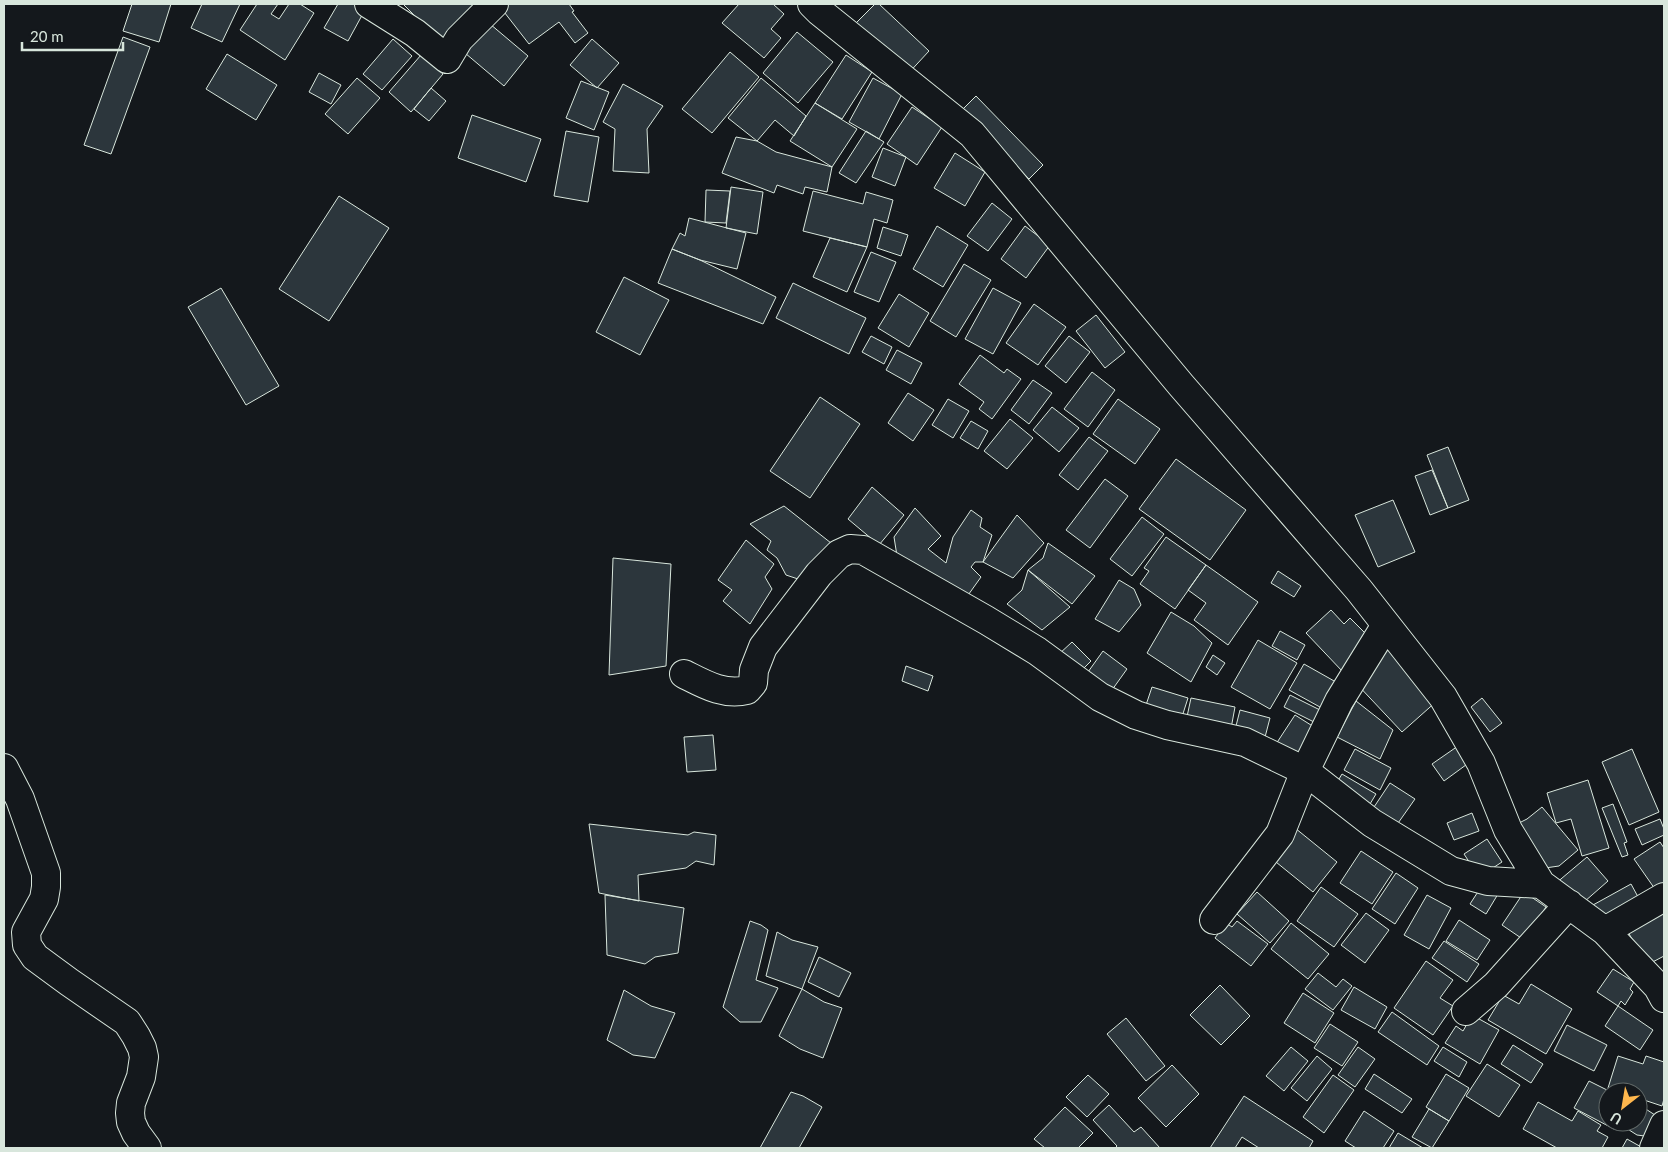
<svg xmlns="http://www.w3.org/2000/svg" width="1668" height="1152" viewBox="0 0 1668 1152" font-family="Lato,sans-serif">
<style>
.building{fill:#2c363c;stroke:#d8e6dc}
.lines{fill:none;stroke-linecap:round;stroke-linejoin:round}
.street-casing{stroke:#d8e6dc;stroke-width:30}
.street{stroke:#14181c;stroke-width:28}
</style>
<rect width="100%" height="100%" fill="#14181c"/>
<path class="building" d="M132,4H171L159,42L123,31Z
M202,4H240L222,42L191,28Z
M257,4H278L271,14L279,19L289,4H300L314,13L285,60L240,30Z
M338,4H359L366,8L348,41L324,28Z
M403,4H473L477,8L442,43Z
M507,4H569L574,11L572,12L588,33L575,43L559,22L529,44L501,8Z
M739,4H773L784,14L771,29L781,38L764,58L722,23Z
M875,4H879L929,51L905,77L852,27Z
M490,24L528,56L504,86L465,53Z
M797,32L833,62L798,103L763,73Z
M123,37L150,47L111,154L84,145Z
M393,39L412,56L382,90L363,74Z
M592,39L619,63L597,88L570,65Z
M730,52L759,77L712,133L682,109Z
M227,54L277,85L256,120L206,89Z
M421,55L443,74L411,112L389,92Z
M846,55L872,72L842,119L815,103Z
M319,73L341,85L331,104L309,92Z
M357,78L380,98L348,134L325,114Z
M761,78L806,116L794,136L775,120L757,141L728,118Z
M873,78L902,94L879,139L849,122Z
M581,81L609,92L594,130L566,118Z
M623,84L663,106L647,129L649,173L613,171L615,129L603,122Z
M431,88L446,101L429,121L414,109Z
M976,96L1043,165L1029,179L962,110Z
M815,103L857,129L832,167L790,141Z
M912,107L942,127L917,165L887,144Z
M472,115L541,139L526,182L458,158Z
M566,131L599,137L588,202L554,196Z
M866,131L884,142L856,183L839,173Z
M736,137L757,141L776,152L832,167L827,192L805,187L803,194L777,185L774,193L722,173Z
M883,148L906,157L895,186L872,177Z
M955,153L985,172L965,206L934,188Z
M731,187L763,192L757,234L726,228Z
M706,190L730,191L726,223L705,222Z
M813,191L863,204L866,192L893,200L887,223L874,219L867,247L803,231Z
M339,196L389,228L329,321L279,289Z
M992,203L1012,219L988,251L967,236Z
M689,218L746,233L737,269L700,260L672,249L680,233L685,236Z
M937,226L968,245L943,287L913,269Z
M1025,226L1050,245L1026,278L1001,259Z
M883,227L908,235L901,256L877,248Z
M830,238L867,247L847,292L813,277Z
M672,249L700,260L776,297L763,324L658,283Z
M871,252L896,262L879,302L854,292Z
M964,264L991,280L956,337L930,321Z
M624,277L669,300L640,355L596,332Z
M793,283L866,318L849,354L776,318Z
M221,288L279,386L246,405L188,307Z
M993,288L1021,303L993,354L965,339Z
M899,294L929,313L909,347L878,328Z
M1034,304L1066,327L1038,365L1006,343Z
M1096,315L1125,352L1105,368L1076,331Z
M871,336L892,347L884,364L862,352Z
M1069,336L1090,352L1066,383L1045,366Z
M897,350L922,363L911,384L886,370Z
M980,355L1004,373L1007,369L1021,379L992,419L979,409L984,402L959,384Z
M1092,372L1115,390L1088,427L1064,409Z
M1033,380L1052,393L1029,424L1011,410Z
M908,393L934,410L913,441L888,423Z
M820,397L860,424L810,498L770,471Z
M948,399L969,411L953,438L932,425Z
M1118,399L1160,429L1135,464L1093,434Z
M1052,407L1079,428L1059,452L1033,430Z
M1010,419L1033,438L1007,469L984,451Z
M971,421L988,431L978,449L960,438Z
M1089,437L1108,451L1078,490L1059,475Z
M1448,447L1469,500L1448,508L1427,455Z
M1176,459L1246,510L1210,560L1139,509Z
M1432,470L1448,508L1430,515L1415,476Z
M1105,479L1128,496L1090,548L1066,530Z
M872,487L904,515L879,545L848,519Z
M1393,500L1415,552L1378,567L1355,515Z
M784,506L831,543L801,580L786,575L777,558L767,550L771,541L750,524Z
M915,508L941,536L928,549L946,563L953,537L971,510L982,518L980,527L992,535L983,562H975L971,567L981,577L966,598L897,556L894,537Z
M1017,515L1044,543L1013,578L983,562Z
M1142,517L1164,534L1132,576L1110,559Z
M1166,537L1206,565L1175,609L1140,584L1149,571L1144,568Z
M746,540L774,564L765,577L772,589L750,624L723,601L732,590L718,580Z
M1048,543L1095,576L1072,604L1028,570L1043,558Z
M613,558L671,564L666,666L609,675Z
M1206,565L1258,602L1228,645L1194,620L1206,603L1188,590Z
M1028,570L1070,607L1042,630L1007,604L1022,590Z
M1278,571L1301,586L1294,597L1271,583Z
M1119,580L1134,589L1141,605L1119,632L1095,619Z
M1331,610L1344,624L1350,618L1368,636L1343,672L1306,633Z
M1171,612L1194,626L1212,643L1191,682L1147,653Z
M1280,631L1305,645L1297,660L1272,646Z
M1258,640L1297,663L1270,709L1231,687Z
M1072,642L1091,661L1077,675L1058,655Z
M1390,648L1438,700L1402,732L1354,681Z
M1103,651L1127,669L1107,697L1083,679Z
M1213,655L1225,663L1217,675L1206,667Z
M1304,664L1343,686L1329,712L1289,690Z
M906,666L933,676L928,691L902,681Z
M1152,687L1188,698L1180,723L1144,711Z
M1290,695L1328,714L1322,726L1284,707Z
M1191,698L1235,707L1230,734L1185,726Z
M1482,698L1502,723L1490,732L1471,707Z
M1356,701L1393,730L1380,759L1337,737Z
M1240,710L1270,718L1264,741L1234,734Z
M1295,715L1322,732L1304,761L1276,744Z
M713,735L716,770L687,772L684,737Z
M1458,746L1470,762L1444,781L1432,764Z
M1355,749L1391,768L1380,790L1344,770Z
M1632,749L1659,812L1629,825L1602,762Z
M1342,774L1376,794L1367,809L1333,789Z
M1588,780L1609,848L1582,856L1571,819L1556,823L1547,793Z
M1390,783L1415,799L1396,826L1372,810Z
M1613,804L1627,842L1624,843L1628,855L1622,857L1602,808Z
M1542,807L1578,850L1559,866L1538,869L1515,825L1527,819Z
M1472,813L1479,831L1454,840L1447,823Z
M1660,819L1664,829V835L1642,845L1635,829Z
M589,824L688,835L694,832L716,835L714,865L696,861L686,868L638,875L639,901L599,893Z
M1295,828L1337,862L1313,892L1271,858Z
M1487,839L1502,862L1479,877L1464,854Z
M1660,842L1664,848V887L1657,892L1634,859Z
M1361,851L1393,872L1372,904L1340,883Z
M1587,857L1608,881L1576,909L1555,884Z
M1396,873L1418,888L1395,924L1372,909Z
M1483,884L1498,894L1486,914L1470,904Z
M1631,884L1643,906L1605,927L1593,905Z
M1321,887L1358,914L1334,947L1297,921Z
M1257,892L1289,921L1270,943L1237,914Z
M1524,892L1546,907L1524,940L1502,925Z
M605,895L684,908L678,953L655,957L645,964L607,955Z
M1427,895L1451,908L1429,949L1404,935Z
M1664,912V956L1647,965L1628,932Z
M1366,913L1389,930L1365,963L1341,945Z
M1459,920L1490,940L1477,960L1446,941Z
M750,921L761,925L768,930L756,980L778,988L761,1022H740L723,1007Z
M1237,921L1268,944L1251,966L1215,938L1226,923L1232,927Z
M1291,923L1329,954L1308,979L1271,949Z
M777,932L792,940L818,947L802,989L766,976Z
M1444,941L1479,964L1467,982L1432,958Z
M819,957L851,973L839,997L808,982Z
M1426,961L1453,980L1440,998L1453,1006L1433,1035L1394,1008Z
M1613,969L1634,982L1630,989L1633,992L1625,1005L1621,1001L1618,1006L1597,992Z
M1318,973L1336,987L1343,979L1352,986L1333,1010L1305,989Z
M1531,984L1572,1009L1546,1054L1488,1020L1503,995L1519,1004Z
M1220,985L1250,1016L1221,1045L1190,1015Z
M1354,987L1387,1007L1375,1029L1341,1010Z
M802,989L824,1002L842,1008L823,1058L800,1049L779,1036Z
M624,990L651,1006L675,1013L655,1058L633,1055L607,1040Z
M1303,993L1334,1013L1315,1043L1284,1023Z
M1618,1006L1653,1030L1640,1050L1605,1026Z
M1392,1012L1439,1046L1427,1065L1378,1032Z
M1472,1015L1499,1030L1480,1064L1445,1043L1456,1026L1463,1031Z
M1126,1018L1165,1066L1146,1081L1107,1034Z
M1330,1024L1358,1042L1342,1066L1314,1048Z
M1567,1025L1607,1045L1594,1071L1554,1051Z
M1513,1045L1543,1064L1531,1083L1501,1064Z
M1291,1047L1308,1061L1284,1091L1266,1076Z
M1358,1047L1375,1059L1355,1087L1338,1075Z
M1443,1047L1467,1062L1459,1077L1434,1061Z
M1317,1056L1332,1069L1307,1101L1291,1088Z
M1618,1056L1643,1064L1646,1056L1664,1062V1099L1662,1106L1638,1098V1092H1621L1608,1088Z
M1487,1064L1520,1085L1499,1117L1466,1096Z
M1172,1065L1199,1094L1166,1127L1138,1098Z
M1374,1074L1412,1099L1402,1113L1365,1089Z
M1446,1074L1469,1088L1449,1121L1426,1107Z
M1088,1075L1109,1094L1087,1117L1066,1097Z
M1333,1075L1354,1090L1324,1133L1303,1117Z
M1589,1081L1611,1092H1608V1122H1618L1614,1129L1574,1108Z
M791,1092L803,1096L822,1107L799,1148H760Z
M1244,1096L1313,1141L1309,1148H1259L1242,1137L1235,1148H1210Z
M1538,1102L1572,1121L1578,1111L1601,1125L1597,1131L1608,1137L1602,1148H1557L1523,1129Z
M1638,1104L1655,1115L1652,1137L1637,1135L1626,1128L1628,1122H1638Z
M1109,1105L1134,1132L1141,1127L1160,1148H1115L1117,1146L1093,1120Z
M1065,1107L1093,1133L1078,1148H1045L1034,1139Z
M1429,1109L1449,1121L1432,1148L1412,1137Z
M1364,1111L1394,1131L1383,1148H1356L1345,1141Z
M1398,1133L1423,1148H1389Z
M1627,1139L1643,1148H1622Z"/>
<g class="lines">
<defs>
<path id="street" d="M369,4L415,33L447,59L459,39L494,4
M812,4L819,11L972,134L1181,385L1359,590L1443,697L1481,763L1508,830L1541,884L1605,931L1658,987L1664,998
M684,674C704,684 724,696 747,690L753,683L754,670L763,647L819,574L839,554L850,549L863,550L986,620L1037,651L1100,697L1136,715L1167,725L1245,742L1305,771L1372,823L1451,871L1488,881L1541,884
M4,768L20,799L46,873V887L44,899L26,932L27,945L35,957L69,982L127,1022L136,1036L142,1048L144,1057L141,1077L131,1103L130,1113L131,1122L136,1133L147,1148
M1214,920L1280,834L1305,771L1339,701L1386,625
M1605,931L1664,897
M1466,1011L1496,985L1569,904
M1654,1148L1664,1125"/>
</defs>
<use href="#street" class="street-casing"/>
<use href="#street" class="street"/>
</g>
<rect width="1668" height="1152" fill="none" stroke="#d8e6dc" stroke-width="10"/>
<g transform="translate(1623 1107) rotate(211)"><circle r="24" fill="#14181c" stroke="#626a69"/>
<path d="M0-4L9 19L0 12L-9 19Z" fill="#ffb74d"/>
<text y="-8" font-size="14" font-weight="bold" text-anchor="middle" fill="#d8e6dc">U</text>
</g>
<path d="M22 42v8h101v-8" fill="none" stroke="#d8e6dc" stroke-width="2.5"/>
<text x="30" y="42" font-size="15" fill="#d8e6dc" stroke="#14181c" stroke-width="4" paint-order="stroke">20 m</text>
</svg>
